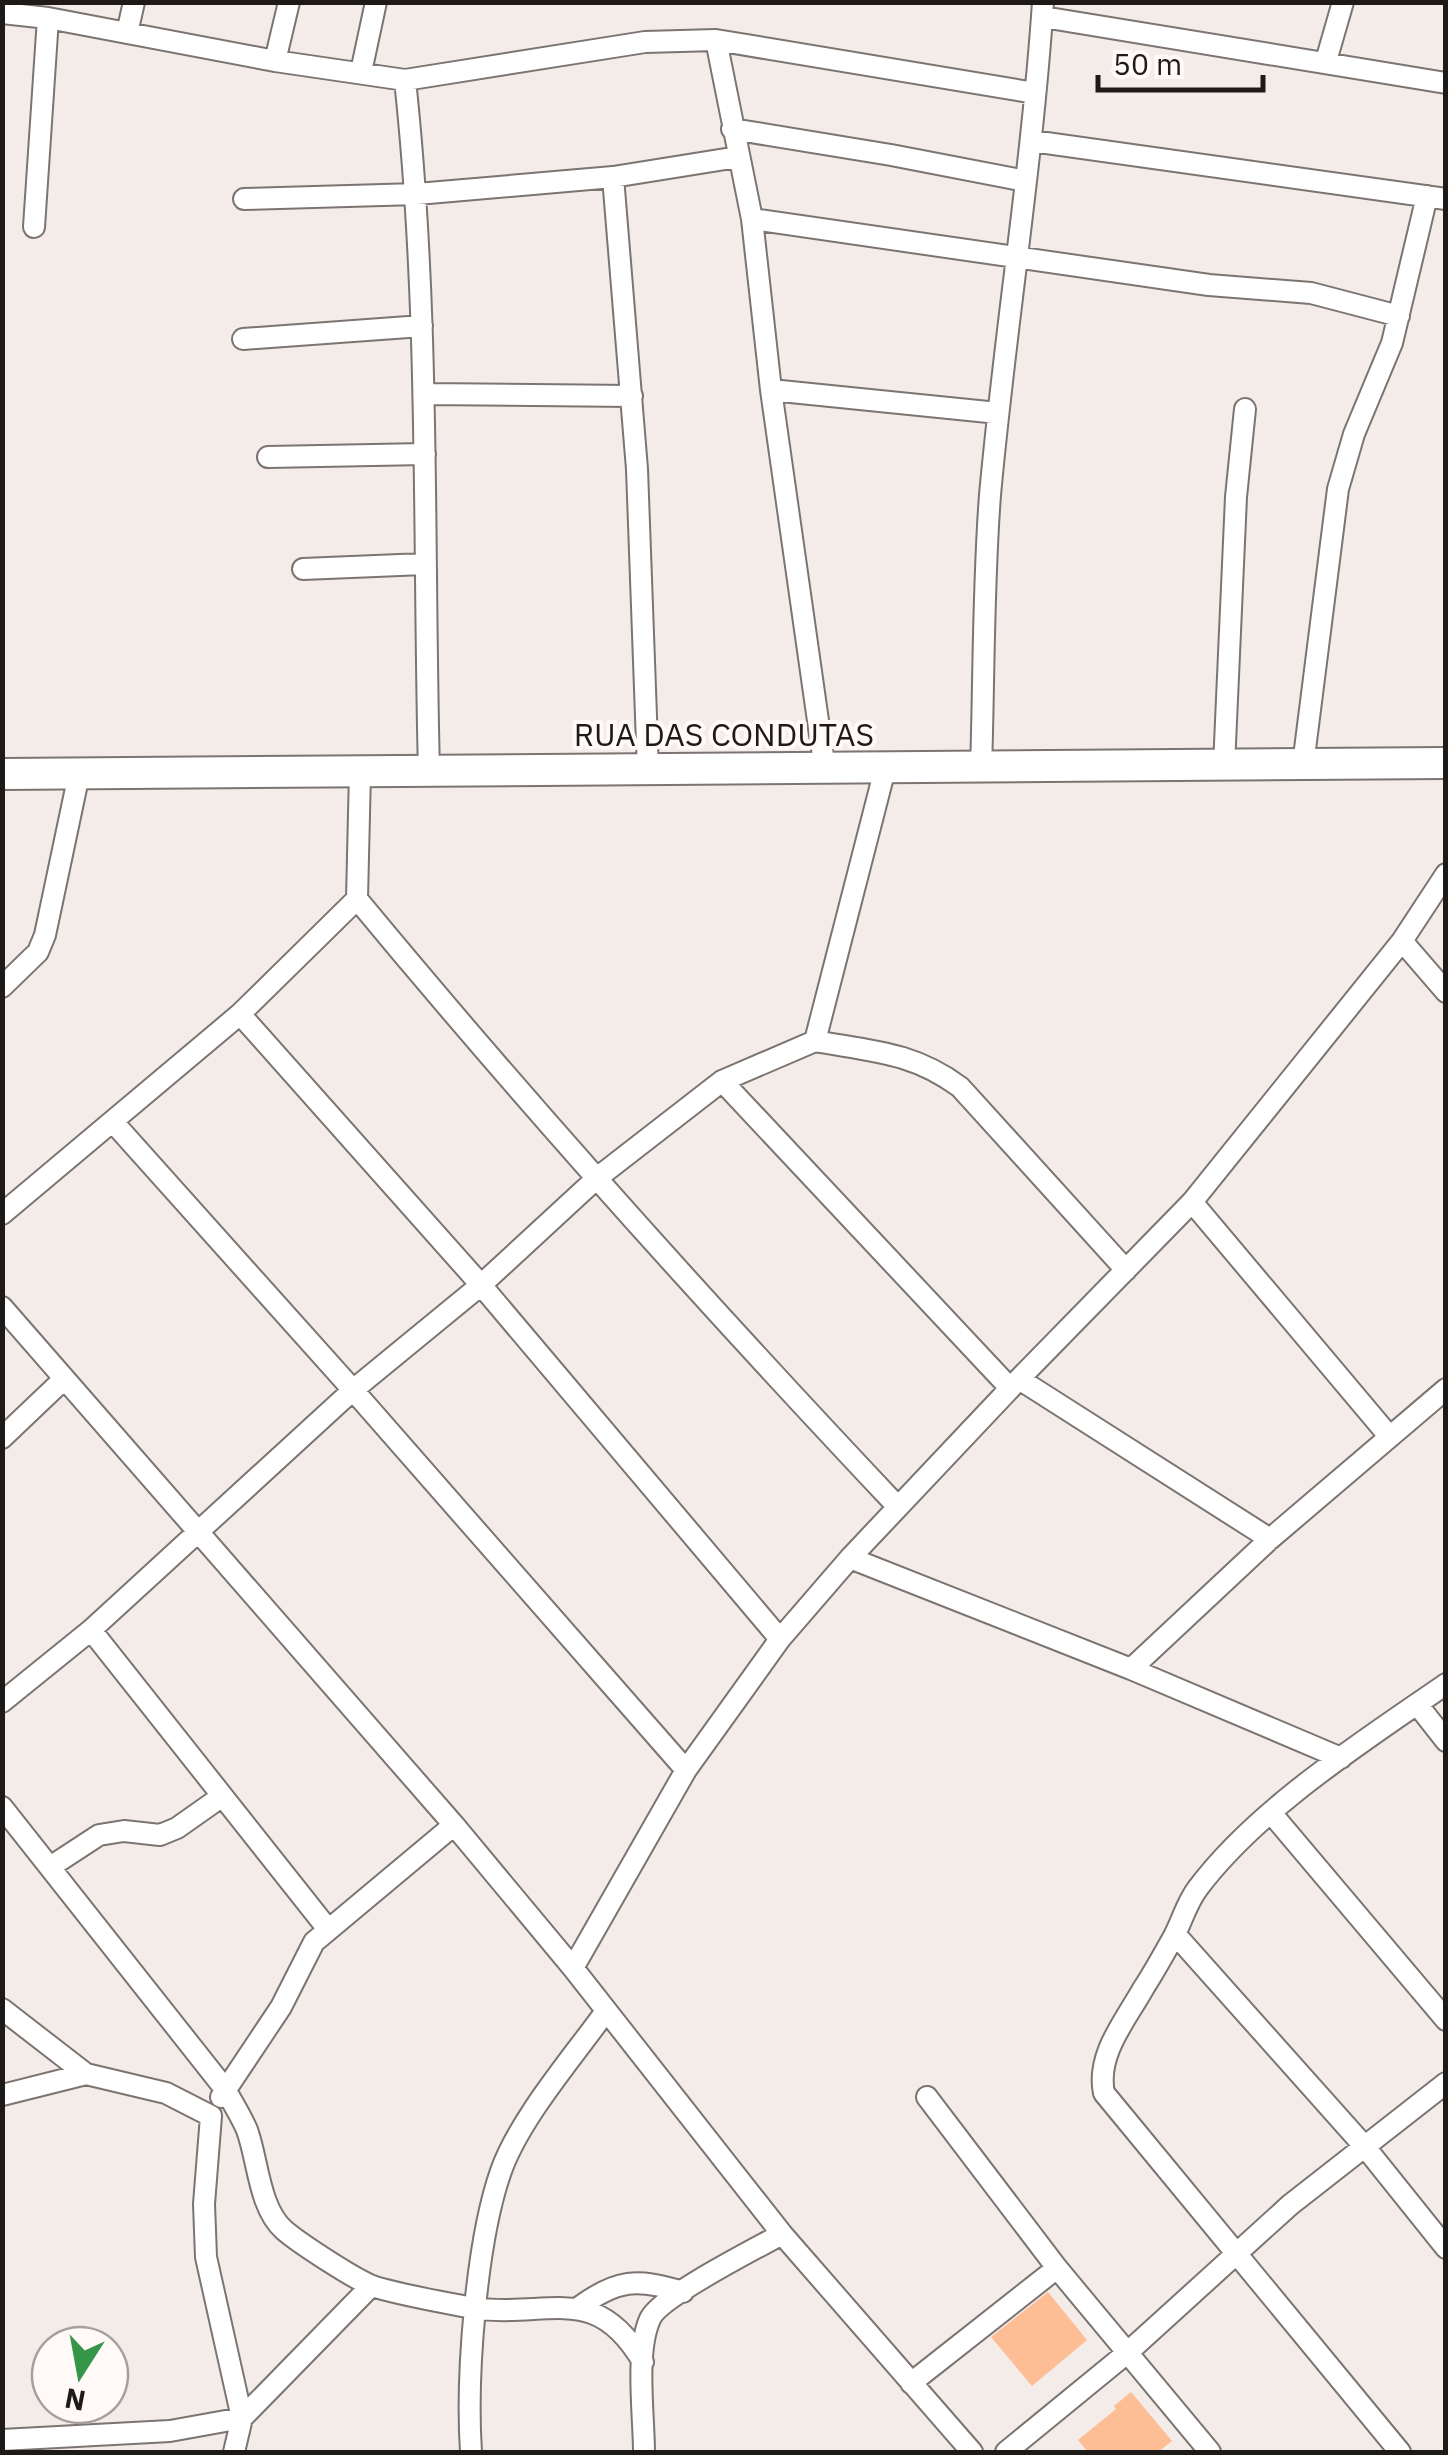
<svg xmlns="http://www.w3.org/2000/svg" width="1448" height="2455" viewBox="0 0 1448 2455" font-family="'IBM Plex Sans',sans-serif">
<style>
.building{fill:#fdbd95}
.lines{fill:none;stroke-linecap:round;stroke-linejoin:round}
.street-casing{stroke:#7b7470;stroke-width:24}
.secondary-casing{stroke:#7b7470;stroke-width:34}
.street{stroke:#fff;stroke-width:20}
.secondary{stroke:#fff;stroke-width:30}
.labels{text-anchor:middle;stroke-width:8;stroke-linejoin:round;paint-order:stroke}
.street-label{font-size:32px;fill:#1d1a18;stroke:#fffaf8}
</style>
<rect width="100%" height="100%" fill="#f4ece8"/>
<path class="building" d="M1048,2292L1087,2340L1032,2386L991,2337Z
M1131,2392L1172,2441L1158,2452H1088L1078,2440L1116,2409L1114,2406Z"/>
<g class="lines">
<defs>
<path id="street" d="M2,13L48,18L275,61L405,80L645,42L716,40L1035,93
M1043,17L1446,83
M127,33L134,2
M716,40L752,219L771,390L825,770
M275,61L289,2
M1326,61L1343,2
M361,72L376,2
M405,80C430,310 423,541 429,772
M732,129L891,155L1026,181
M1032,141L1446,199
M613,177L637,469L648,771
M244,199L417,194L613,177L738,157
M752,219L1209,285L1311,293L1399,316
M34,227L48,18
M243,339L422,326
M771,390L998,413
M424,394L632,396
M268,457L425,454
M303,569L424,564
M1303,765L1338,489L1354,434L1392,343L1427,196
M1224,766L1236,497L1245,409
M981,769C984,678 983,586 990,495C1005,330 1032,167 1043,2
M357,899C530,1108 712,1310 898,1507
M1402,941L1446,992
M2,987L38,952L45,935L79,774
M240,1014L481,1285L780,1639
M815,1041C871,1051 913,1052 960,1087L1126,1270
M722,1081L1010,1388
M113,1122L353,1390L686,1770
M1192,1202L1389,1436
M2,1214L240,1014L357,899L360,772
M2,1307L454,1825L573,1968L782,2234L972,2452
M1019,1379L1270,1539
M2,1438L64,1379
M850,1558L1131,1669L1341,1758
M91,1630L327,1928
M1131,1669L1270,1539L1446,1389
M2,1702L91,1630L353,1390L481,1285L597,1178L722,1081L815,1041L885,769
M1417,1704L1446,1741
M2,1807L225,2089C232,2102 241,2116 247,2130C258,2160 259,2208 284,2230C299,2243 357,2281 375,2287C406,2296 441,2302 473,2308C548,2319 595,2280 643,2362
M1272,1814L1446,2020
M50,1867L99,1835L124,1831L160,1835L177,1828L221,1797
M1175,1934L1365,2147L1446,2248
M573,1968L686,1770L780,1639L850,1558L1019,1379L1192,1202L1402,941L1446,874
M2,2009L86,2074L166,2093L211,2116L204,2204L206,2257L242,2418L234,2452
M2,2095L86,2074
M221,2097L281,2007L314,1942L454,1825
M927,2097L1057,2268L1210,2452
M578,2308C617,2279 637,2278 683,2292
M911,2383L1057,2268
M2,2440L170,2431L242,2418L371,2286
M471,2452C466,2377 476,2242 501,2171C520,2118 573,2057 606,2011
M644,2452C644,2416 635,2352 650,2319C659,2297 757,2248 782,2234
M1006,2452L1127,2353L1290,2205L1446,2083
M1400,2452L1104,2093C1096,2055 1125,2021 1143,1989C1154,1972 1164,1954 1174,1936C1182,1921 1187,1902 1198,1888C1258,1808 1364,1741 1446,1684"/>
<path id="secondary" d="M2,774L1446,763"/>
</defs>
<use href="#street" class="street-casing"/>
<use href="#secondary" class="secondary-casing"/>
<use href="#street" class="street"/>
<use href="#secondary" class="secondary"/>
</g>
<g class="labels">
<g class="street-label">
<text x="724" y="746">RUA DAS CONDUTAS</text>
</g>
</g>
<rect width="1448" height="2455" fill="none" stroke="#1d1a18" stroke-width="10"/>
<g transform="translate(80 2375) rotate(191)"><circle r="48" fill="#fffaf8" stroke="#a5a09e" stroke-width="2.5"/>
<path d="M0-8L18 38L0 25L-18 38Z" fill="#359549"/>
<text y="-15" font-size="28" font-weight="bold" text-anchor="middle" fill="#1d1a18">N</text>
</g>
<path d="M1098 75v15h165v-15" fill="none" stroke="#1d1a18" stroke-width="5"/>
<text x="1113" y="75" font-size="30" fill="#1d1a18" stroke="#fffaf8" stroke-width="8" paint-order="stroke">50 m</text>
</svg>
